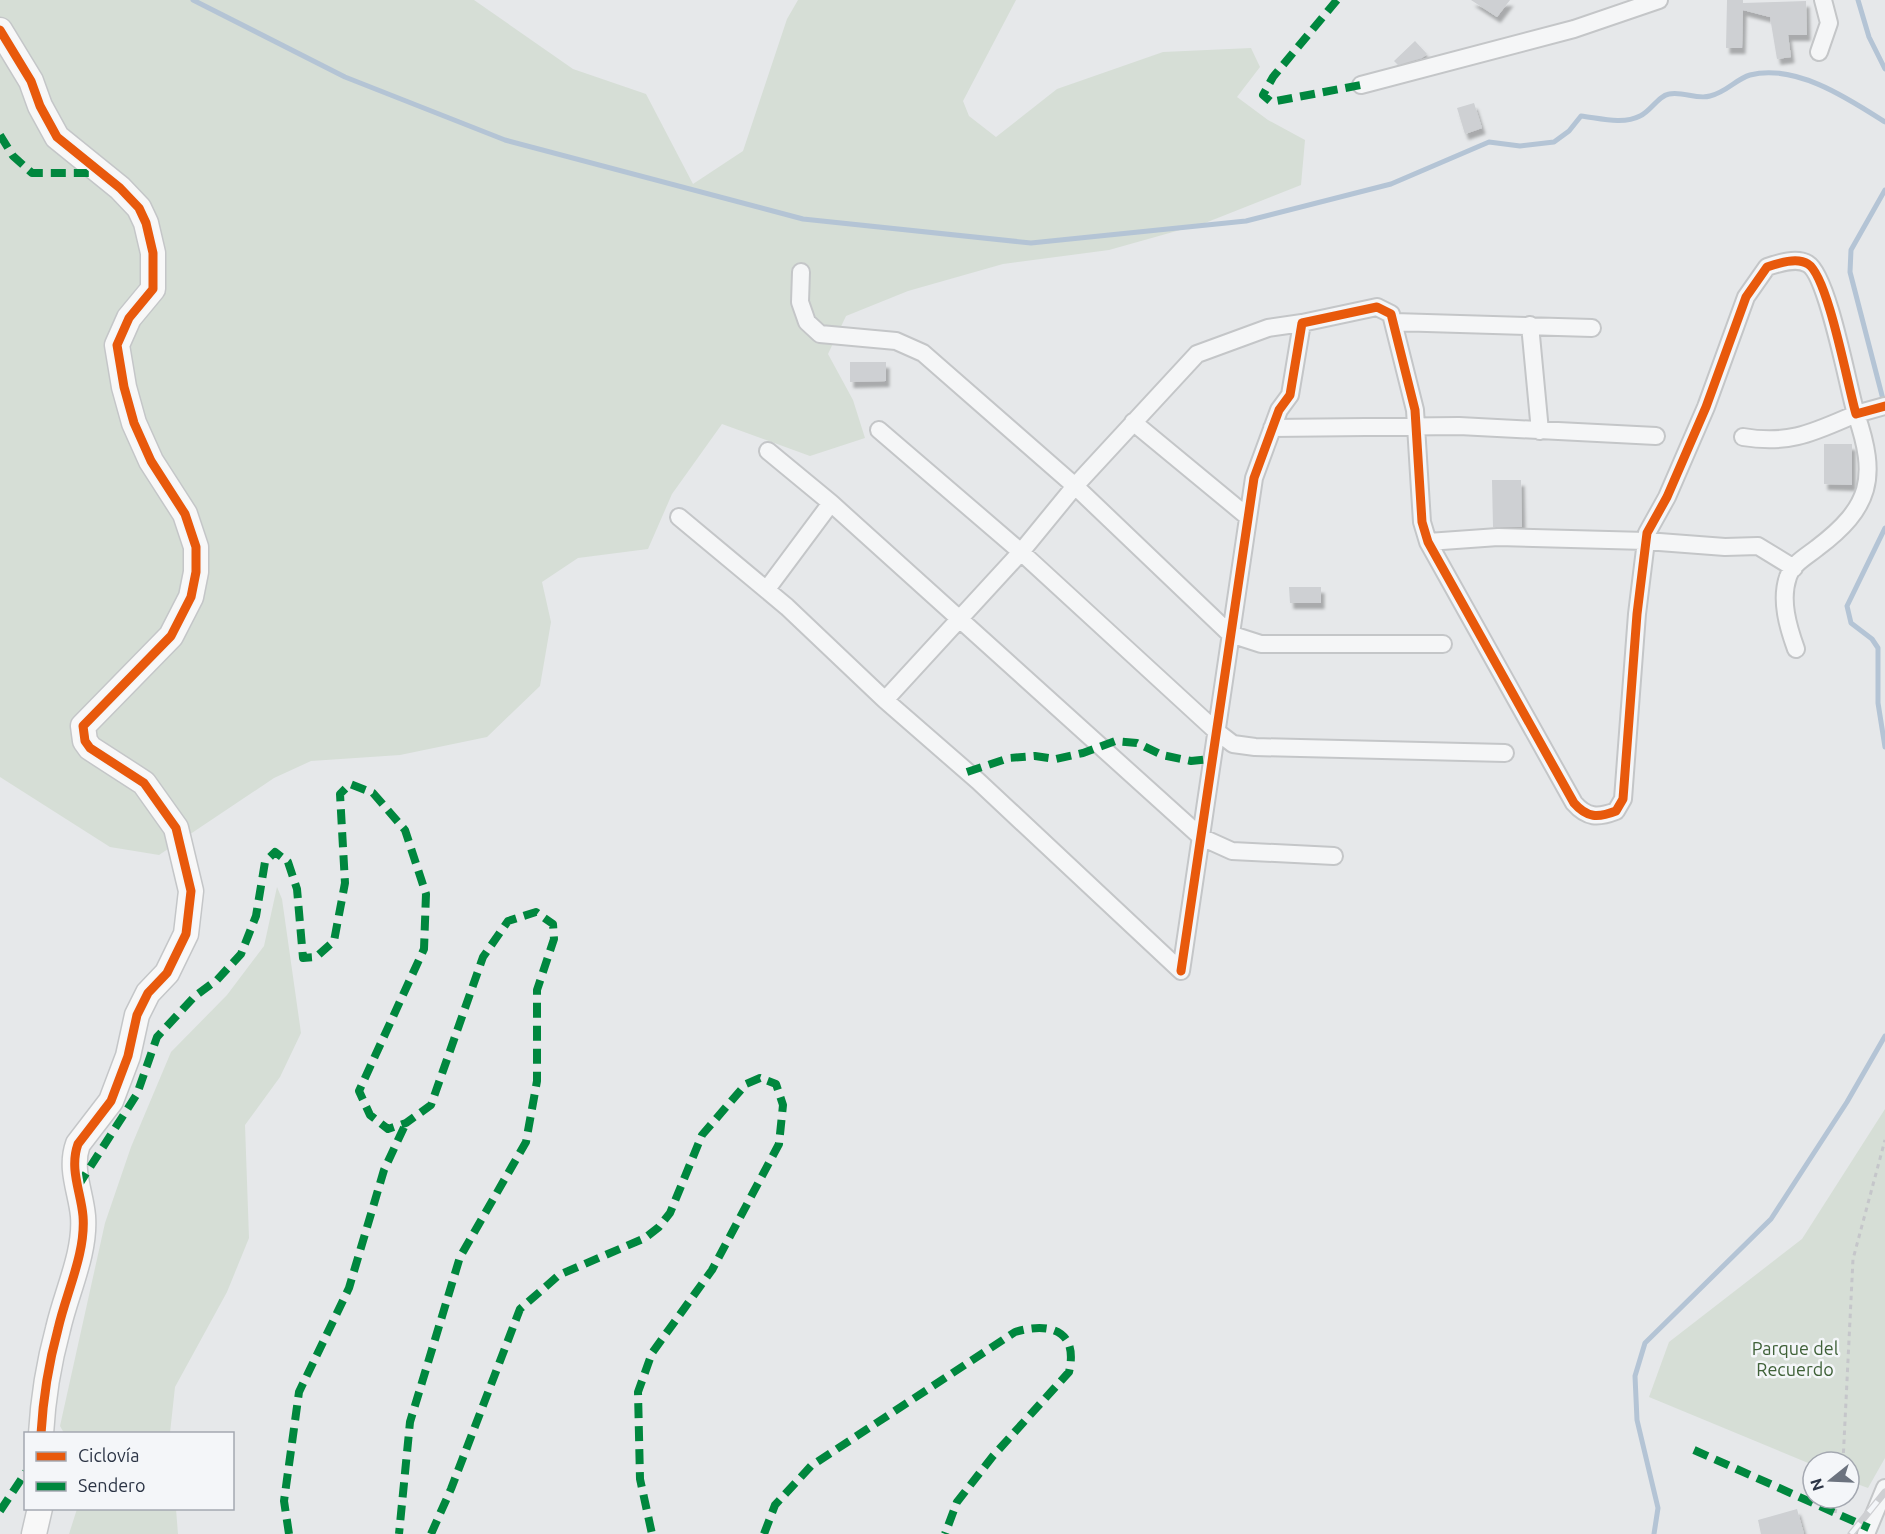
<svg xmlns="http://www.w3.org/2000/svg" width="1885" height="1534" viewBox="0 0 1885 1534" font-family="Ubuntu,sans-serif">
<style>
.green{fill:#d6ded6}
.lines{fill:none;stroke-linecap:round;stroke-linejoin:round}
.stream{stroke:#b4c4d5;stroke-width:5}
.building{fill:#ced0d3;filter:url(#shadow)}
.street-casing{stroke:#c4c6c8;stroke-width:20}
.secondary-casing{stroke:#c4c6c8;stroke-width:27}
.path{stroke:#c5c6ca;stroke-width:3;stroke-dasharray:4.5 4.5;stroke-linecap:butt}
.street{stroke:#f5f6f7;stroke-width:16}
.secondary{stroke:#f8f8f8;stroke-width:24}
.rail-casing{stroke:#cecfd2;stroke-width:7}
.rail{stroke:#f4f6f9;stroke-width:4.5;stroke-dasharray:14;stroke-linecap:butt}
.quiet{stroke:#00873e;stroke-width:8;stroke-dasharray:15 8;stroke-linecap:butt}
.cycleway-casing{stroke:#f4f6f9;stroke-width:13}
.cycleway{stroke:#e8590c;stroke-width:9}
.labels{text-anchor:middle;stroke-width:5;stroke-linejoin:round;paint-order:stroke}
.park-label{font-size:18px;fill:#3f6138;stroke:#f4f6f9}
</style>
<defs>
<filter id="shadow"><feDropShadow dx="3.5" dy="6" stdDeviation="1.5" flood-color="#0004"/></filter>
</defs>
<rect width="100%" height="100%" fill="#e6e8ea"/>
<path class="green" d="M0,0H474L573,69L646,94L693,184L743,151L787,19L798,0H1016L963,101L969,116L996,137L1057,89L1163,52L1251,48L1260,67L1237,97L1268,120L1305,140L1301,185L1205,223L1109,250L1003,264L908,291L846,316L828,354L853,400L865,438L810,456L722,424L672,494L648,549L578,558L542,582L551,622L540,686L487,737L400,755L311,761L274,778L159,855L110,847L0,777Z
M277,887L282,899L301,1033L280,1077L245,1125L249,1238L227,1292L175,1387L170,1433H64L60,1426L105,1223L131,1147L171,1052L227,995L264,946Z
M1885,1109V1458L1868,1488L1849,1481V1462H1813V1465L1649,1397L1669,1342L1802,1239Z
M77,1509H176L178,1534H69Z"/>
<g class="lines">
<path class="stream" d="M193,0L345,77L505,140L803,219L1031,243L1246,221L1391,184L1489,142L1520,146L1554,142L1569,131L1581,116C1599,118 1623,125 1640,116C1651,111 1658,96 1669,94C1683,91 1697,100 1710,96C1727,92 1736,79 1750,75C1795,63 1849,99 1885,122
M1858,0L1869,37L1885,69
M1884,403L1850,272L1851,250L1885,190
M1885,528L1847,606L1851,623L1872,639L1878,648V703L1885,747
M1654,1534L1658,1508L1637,1420L1635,1376L1645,1343L1771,1219L1847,1102L1885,1036"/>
</g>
<path class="building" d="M1471,0H1510L1497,17Z
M1727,0H1743V3L1806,1L1807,35H1788L1791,57L1777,59L1770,17L1743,10L1742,48H1726Z
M1415,41L1427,54L1422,58L1398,65L1394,61Z
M1474,103L1482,128L1465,134L1457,108Z
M850,362H886V381L850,382Z
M1824,444H1852V485L1824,484Z
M1492,480H1521L1522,527H1493Z
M1289,587H1321V603H1290Z
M1797,1509L1804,1534H1761L1758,1520Z"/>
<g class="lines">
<defs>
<path id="street" d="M1819,52L1829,23L1823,0
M1361,85L1574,29L1659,0
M801,272L800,302L807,322L820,334L896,341L923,353L1075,486L1230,634L1261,644H1443
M1394,322L1592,328
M1530,325L1540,431
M1133,422L1248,517
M1272,428L1459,426L1656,436
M879,430L1021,552L1216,731L1233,744L1255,747L1505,753
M1743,437C1790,445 1814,432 1856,414C1878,478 1871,507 1817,548C1807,556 1792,564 1788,577C1780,600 1788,627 1796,649
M768,451L831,503
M679,517L787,607L885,700L1021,552L1075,486L1197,354L1268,328L1302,323
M1428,542L1498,537L1646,541L1725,547L1758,546L1794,568
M767,589L831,503L1201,837L1232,851L1334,856
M885,700L978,781L1181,971
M1181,971L1254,478L1279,410L1290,395L1302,323L1377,307L1391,314L1415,410L1422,522L1428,542L1574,803C1587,818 1598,818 1616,811L1623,799L1637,614L1647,533L1667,497L1706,407L1746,297L1767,267C1779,263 1797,257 1808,264C1828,276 1848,387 1856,414L1885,406
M1866,1534L1885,1488"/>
<path id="secondary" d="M0,30L31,81L40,106L57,137L120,188L139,208L146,223L153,253V289L129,318L117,345L124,387L134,423L151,461L185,514L196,547V572L191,597L171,636L83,726L85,741L90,748L144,783L176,828L191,891L186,934L167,973L148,993L137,1015L128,1056L111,1101L78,1144C69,1169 81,1192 83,1216C86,1253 66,1293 58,1329C49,1362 43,1399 41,1434
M34,1534L40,1508"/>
</defs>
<use href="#street" class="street-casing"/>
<use href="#secondary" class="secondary-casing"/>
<path class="path" d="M1843,1462L1853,1259L1885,1140
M1835,1513L1838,1498"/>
<use href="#street" class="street"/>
<use href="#secondary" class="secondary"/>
<defs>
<path id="rail" d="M1851,1534L1885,1492"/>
</defs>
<use href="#rail" class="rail-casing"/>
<use href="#rail" class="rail"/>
<path class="quiet" d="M1337,0L1273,77L1263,95L1271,102L1361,85
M0,135L13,156L32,173H101
M967,772L1009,758L1035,756L1056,759L1083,753L1115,741L1137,743L1162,755L1191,761L1212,759
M78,1186L137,1094L157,1037L195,996L217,980L241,954L256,916L265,862L275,852L288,862L297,889L303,958L316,957L334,941L345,883L340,794L350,784L373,793L405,830L426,894L424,949L359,1091L370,1115L388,1129L406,1123L431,1105L483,957L508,921L536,912L553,924L554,939L537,990V1081L526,1142L460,1257L410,1422L399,1534
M1694,1450L1869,1528
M0,1511L26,1472
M289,1534L284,1501L299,1392L349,1288L384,1170L406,1123
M431,1534L451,1489L520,1309L559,1275L645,1238L659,1227L670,1213L702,1135L746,1084L760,1078L776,1084L783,1105L779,1144L712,1270L652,1353L638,1392L640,1479L652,1534
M764,1534L775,1505L811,1466L1015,1332C1048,1322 1079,1329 1069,1372L993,1456L957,1502L945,1534"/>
<defs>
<path id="cycleway" d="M0,30L31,81L40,106L57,137L120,188L139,208L146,223L153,253V289L129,318L117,345L124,387L134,423L151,461L185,514L196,547V572L191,597L171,636L83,726L85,741L90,748L144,783L176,828L191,891L186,934L167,973L148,993L137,1015L128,1056L111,1101L78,1144C69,1169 81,1192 83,1216C86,1253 66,1293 58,1329C49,1362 43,1399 41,1434
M1181,971L1254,478L1279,410L1290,395L1302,323L1377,307L1391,314L1415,410L1422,522L1428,542L1574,803C1587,818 1598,818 1616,811L1623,799L1637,614L1647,533L1667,497L1706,407L1746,297L1767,267C1779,263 1797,257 1808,264C1828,276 1848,387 1856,414L1885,406"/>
</defs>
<use href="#cycleway" class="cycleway-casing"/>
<use href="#cycleway" class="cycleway"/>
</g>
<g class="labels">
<g class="park-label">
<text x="1795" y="1355">Parque del<tspan x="1795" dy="21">Recuerdo</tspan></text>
</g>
</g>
<rect x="24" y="1432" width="210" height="78" fill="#f4f6f9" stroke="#a4a8b1" stroke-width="1.5"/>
<rect x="36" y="1452" width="30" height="9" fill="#e8590c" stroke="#a4a8b1" stroke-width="1.5"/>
<text x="78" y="1462" font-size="18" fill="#2b3445">Ciclovía</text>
<rect x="36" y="1482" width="30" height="9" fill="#00873e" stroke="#a4a8b1" stroke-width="1.5"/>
<text x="78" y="1492" font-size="18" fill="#2b3445">Sendero</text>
<g transform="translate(1831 1480) rotate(252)"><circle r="28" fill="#f4f6f9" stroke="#a4a8b1" stroke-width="1.5"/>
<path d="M0-4.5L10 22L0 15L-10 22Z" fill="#6c737f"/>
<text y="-9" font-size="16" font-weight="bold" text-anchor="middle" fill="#2b3445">N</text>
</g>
</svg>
